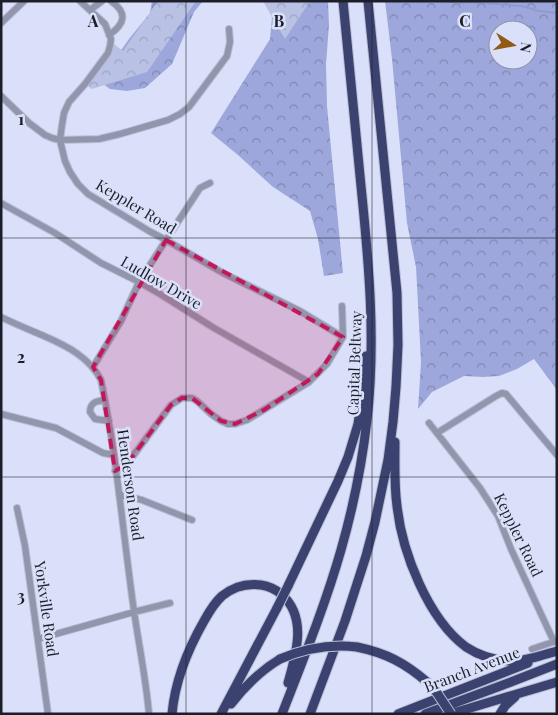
<svg xmlns="http://www.w3.org/2000/svg" width="558" height="715" viewBox="0 0 558 715" font-family="'Playfair Display',serif">
<style>
.forest{fill:url(#forest-crowns);fill-rule:evenodd}
.park{fill:url(#park-crowns)}
.lines{fill:none;stroke-linecap:round;stroke-linejoin:round}
.stream{stroke:#8f99cc;stroke-width:2}
.minor-casing{stroke:#b8bdd4;stroke-width:8}
.highway-casing{stroke:#b8bdd4;stroke-width:11}
.minor{stroke:#9296ad;stroke-width:6}
.highway{stroke:#3c426f;stroke-width:9}
.highway-bridge-casing{stroke:#b8bdd4;stroke-width:11;stroke-linecap:butt}
.highway-bridge{stroke:#3c426f;stroke-width:9}
.marked{fill:#c2185b;fill-opacity:0.2;stroke:#c2185b;stroke-width:4;stroke-dasharray:10 6;stroke-linejoin:round}
.grid{fill:none;stroke:#1c1e2a;stroke-width:1;stroke-opacity:0.55}
.labels{text-anchor:middle;stroke-width:5;stroke-linejoin:round;paint-order:stroke}
.street-label{font-size:15px;fill:#1c1e2a;stroke:#dae0f9}
.grid-label{font-size:16px;text-anchor:middle;font-weight:bold;fill:#1c1e2a;stroke:#dae0f9;stroke-width:5;stroke-linejoin:round;paint-order:stroke}
</style>
<defs>
<pattern id="forest-crowns" width="20" height="18" patternUnits="userSpaceOnUse" patternTransform="scale(1.25)"><rect width="20" height="18" fill="#9ea7db"/><path d="M2 6a3 3 0 1 1 6 0M12 15a3 3 0 1 1 6 0" fill="none" stroke="#8087b2"/></pattern>
<pattern id="park-crowns" width="20" height="18" patternUnits="userSpaceOnUse" patternTransform="scale(1.25)"><rect width="20" height="18" fill="#b9c1e4"/><path d="M2 6a3 3 0 1 1 6 0M12 15a3 3 0 1 1 6 0" fill="none" stroke="#9ea5c4"/></pattern>
</defs>
<rect width="100%" height="100%" fill="#dae0f9"/>
<path class="forest" d="M152,1H203L194,12L172,64L145,88L127,91L110,89L99,81L129,39L150,13Z
M266,1H328L329,25L326,64L327,106L343,273L324,276L318,239L310,211L273,187L238,155L211,133L270,39L272,17Z
M385,1H553L557,4V390L534,359L517,369L499,376L483,377L464,376L432,392L418,409L421,362L416,267L407,223L392,59ZM498,30H528V60H498Z"/>
<path class="park" d="M158,1H196L147,72L92,89L86,85L112,48L114,44L123,51Z
M261,1H310L285,39L264,3Z"/>
<g class="lines">
<path class="stream" d="M446,1L458,3L469,2L522,6L539,11L557,13"/>
<defs>
<path id="minor" d="M80,1L105,24L111,39L110,46L108,53L85,84L69,102L64,113L62,125L60,140L65,161L70,172L78,184L88,194L149,231L166,240L223,273L300,311L343,337
M90,10L102,1
M1,23L24,1
M109,35C125,24 128,13 111,1
M1,96L29,123L45,135L52,138L60,140L99,139L120,134L168,120L180,114L189,107L227,56L230,42L229,29
M1,203L55,233L101,263L139,282L160,294L214,328L309,382
M1,317C15,324 30,330 44,336C67,346 89,357 101,380C117,457 123,534 134,611C139,646 146,679 149,714
M93,367L121,321L139,282L166,240L200,188L210,183
M105,400C97,401 90,402 90,412L95,419L109,421
M1,414L56,428L103,453L114,455
M429,423L480,488L498,516L511,549L554,642
M437,433L496,396L502,393L506,394L557,455
M115,471L122,468L127,464L171,405L182,398H192L197,401L211,414L221,421L228,424H235L247,420L309,382L327,364L343,337L342,306
M119,494L142,500L192,520
M17,508L25,546L48,714
M38,639L134,612L170,603
M532,649L556,641"/>
<path id="highway" d="M395,442C395,463 394,485 397,506C402,552 428,619 466,647C478,655 494,660 509,661C525,662 541,655 557,651
M288,586L338,481L348,457L358,424L360,411L366,356
M357,647C386,653 405,663 427,682
M231,704C245,686 260,671 280,659
M172,714C175,681 188,649 204,621C209,612 214,603 222,596C233,587 246,583 261,585C268,586 275,589 281,594C308,617 296,654 288,683
M221,714L277,608
M282,714C303,660 325,606 341,550C353,508 362,464 367,420C376,342 369,264 361,186C355,124 349,63 343,1
M310,714L345,621L366,556L375,522L388,460L393,422L396,387L398,345L397,293L368,1
M398,714L528,663
M425,714L503,685L557,664
M450,714L557,682
M500,714L505,706L515,697"/>
</defs>
<use href="#minor" class="minor-casing"/>
<use href="#highway" class="highway-casing"/>
<use href="#minor" class="minor"/>
<use href="#highway" class="highway"/>
<defs>
<path id="highway-bridge" d="M277,608L288,586
M280,659C306,648 330,644 357,647
M427,682L437,693L451,714"/>
</defs>
<use href="#highway-bridge" class="highway-bridge-casing"/>
<use href="#highway-bridge" class="highway-bridge"/>
</g>
<path class="marked" d="M166,240L343,337L318,374L264,410L235,424L221,421L192,398H182L171,405L127,464L115,471L101,380L93,367Z"/>
<path class="grid" d="M186,1V714M372,1V714M1,238H557M1,477H557"/>
<g class="labels">
<g class="street-label">
<text transform="translate(136 207) rotate(31)" y="5">Keppler Road</text>
<text transform="translate(161 283) rotate(30)" y="5">Ludlow Drive</text>
<text transform="translate(355 363) rotate(-88)" y="5">Capital Beltway</text>
<text transform="translate(130 485) rotate(82)" y="5">Henderson Road</text>
<text transform="translate(518 535) rotate(64)" y="5">Keppler Road</text>
<text transform="translate(46 609) rotate(82)" y="5">Yorkville Road</text>
<text transform="translate(472 670) rotate(-21)" y="5">Branch Avenue</text>
</g>
</g>
<g class="grid-label">
<text x="93" y="27">A</text>
<text x="279" y="27">B</text>
<text x="465" y="27">C</text>
<text x="21" y="125">1</text>
<text x="21" y="363">2</text>
<text x="21" y="602">3</text>
</g>
<rect width="558" height="715" fill="none" stroke="#1c1e2a" stroke-width="5"/>
<g transform="translate(513 45) rotate(101)"><circle r="24" fill="#dae0f9" stroke="#8e92a6"/>
<path d="M0-4L9 19L0 12L-9 19Z" fill="#925a13"/>
<text y="-8" font-size="14" font-weight="bold" text-anchor="middle" fill="#1c1e2a">N</text>
</g>
</svg>
